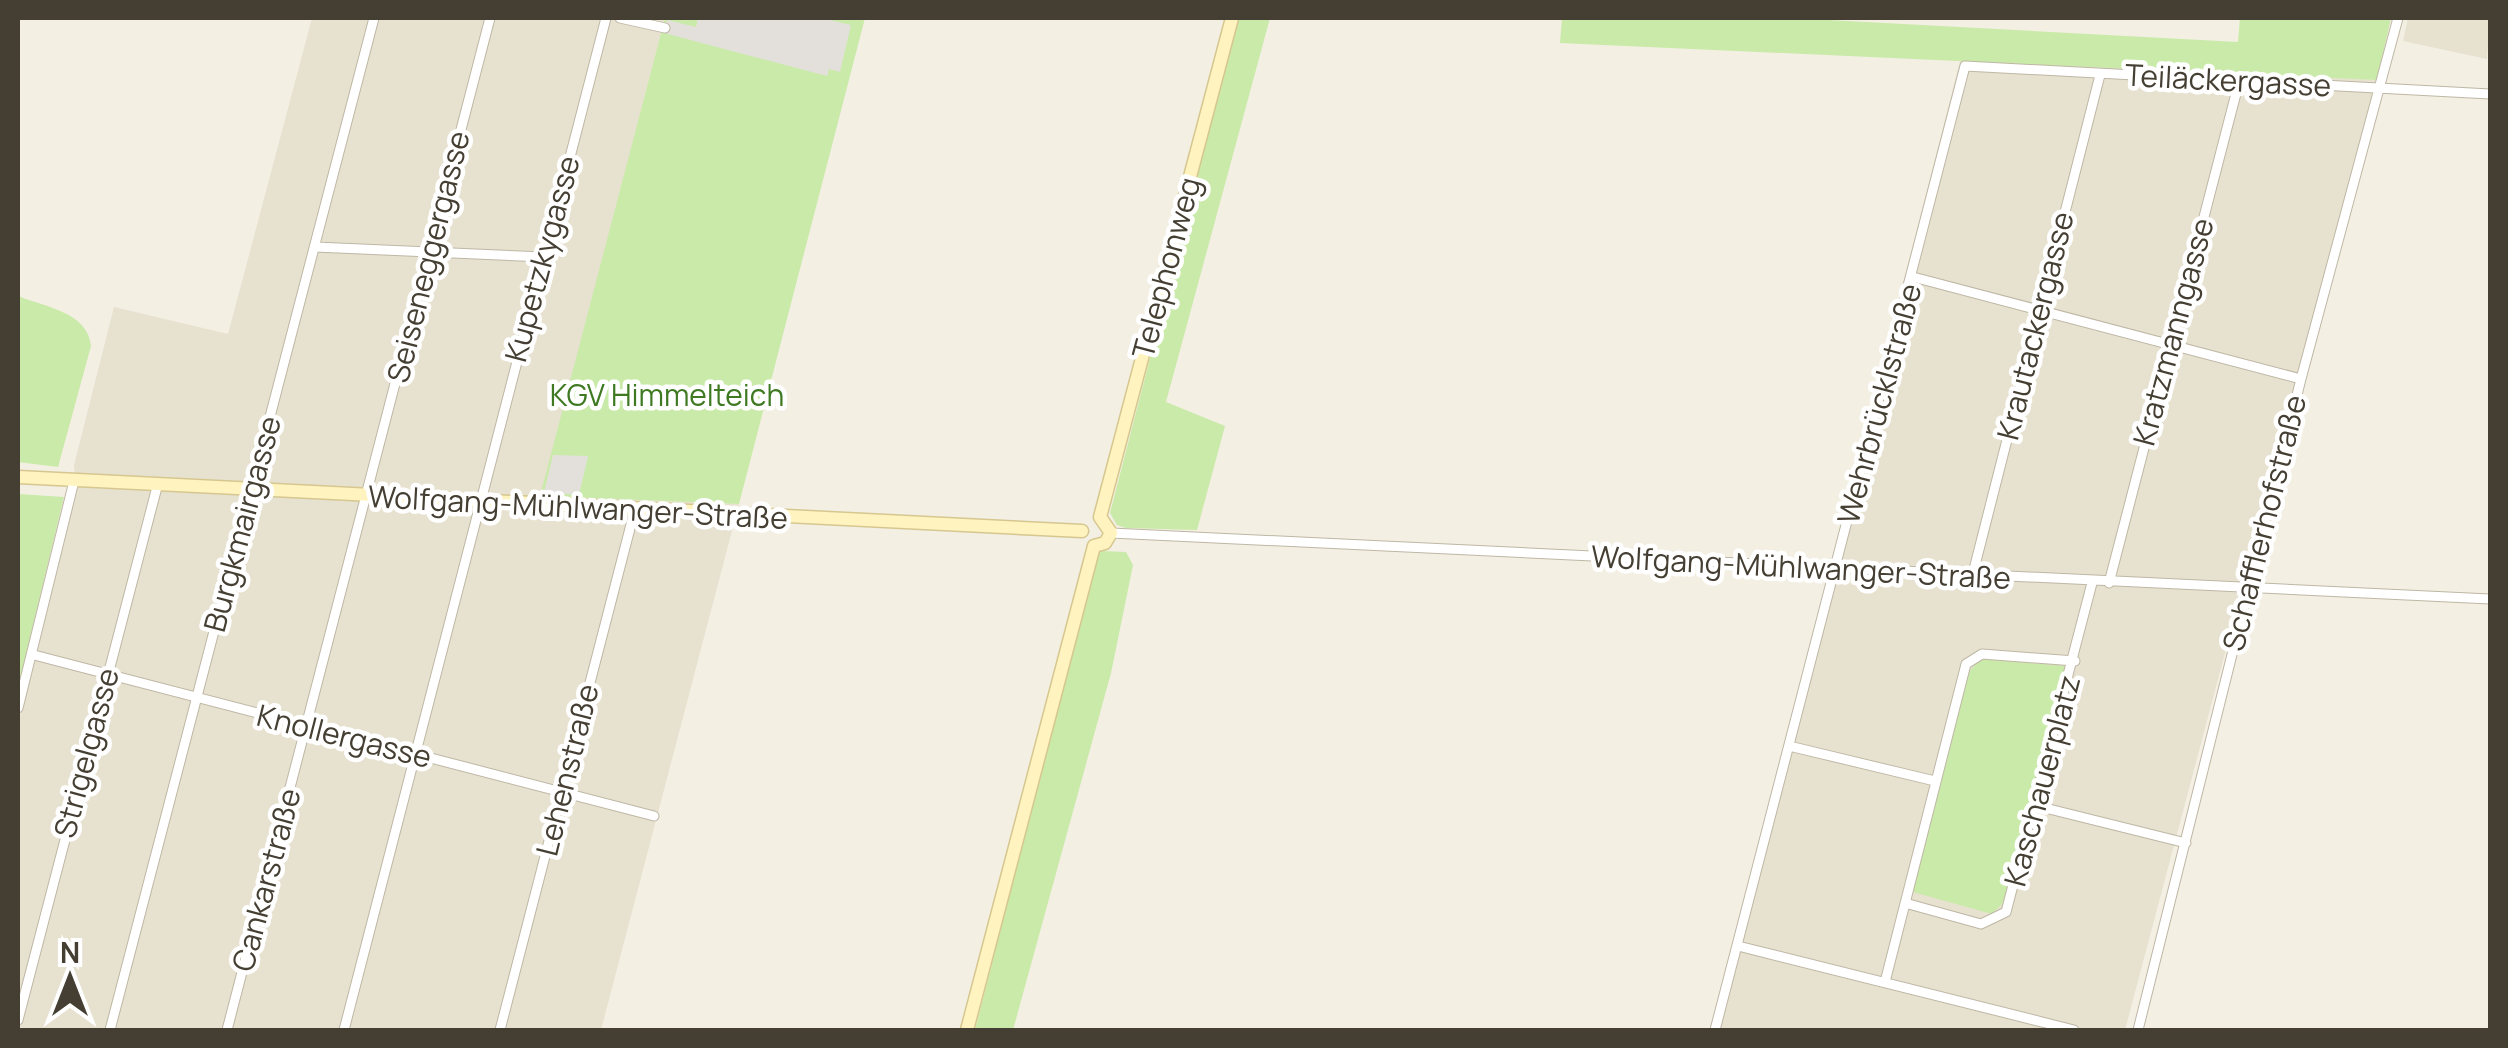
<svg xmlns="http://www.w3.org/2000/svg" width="2508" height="1048" viewBox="0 0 2508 1048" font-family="Manrope,sans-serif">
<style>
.residential{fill:#e7e1d0}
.green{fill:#c9eaa8}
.parking{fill:#e3e0dc}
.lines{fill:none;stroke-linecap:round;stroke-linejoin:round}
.street-casing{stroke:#bfb7a5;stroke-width:11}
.secondary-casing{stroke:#d6c78f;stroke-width:15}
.street{stroke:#fff;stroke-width:9}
.secondary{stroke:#fff3c0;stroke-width:12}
.labels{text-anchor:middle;stroke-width:9;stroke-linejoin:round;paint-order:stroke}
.street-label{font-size:30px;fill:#453f33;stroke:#fff}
.park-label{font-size:30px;fill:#3f7a23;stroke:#fff}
</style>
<rect width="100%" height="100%" fill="#f3efe3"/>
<path class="residential" d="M312,18H665L541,496L739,504L601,1030H18V724L76,491L74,465L114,307L228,334Z
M2408,18H2490L2487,59L2403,41Z
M1960,61L2377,80L2125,1030H1712Z"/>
<path class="green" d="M665,18H865L739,504L540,496Z
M1238,18H1270L1166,402L1225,426L1197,530L1126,528L1117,525L1110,513Z
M1562,18H1791L2238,42L2240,18H2391L2377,80L1560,43Z
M18,296C45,307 88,312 91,346L58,467L18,462Z
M18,494L64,497L18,687Z
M1102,551L1126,552L1133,565L1111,673L1013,1030H975L1096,556Z
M1980,659L2066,666L2003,903L1992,914L1913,892L1969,672Z"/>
<path class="parking" d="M698,18H821L851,25L840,72L829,69L827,76L664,33L667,20L696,27Z
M553,455L588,456L579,495L544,492Z"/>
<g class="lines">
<defs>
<path id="street" d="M620,18L665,28
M315,247L544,257
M1913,277L2301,379
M1111,533L2490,599
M1972,577L2100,75
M2109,583L2239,82
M34,655L654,816
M18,708L74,481
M1789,746L1935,781
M2037,806L2186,843
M1905,903L1981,924L2006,912L2092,583
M1738,946L2074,1030
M1885,982L1966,664L1982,654L2075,661
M18,1020L157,487
M110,1030L374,18
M227,1030L490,18
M344,1030L606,18
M500,1030L635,509
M1715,1030L1965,66L2490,94
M2138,1030L2301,379L2398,18"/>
<path id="secondary" d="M18,477L1082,531
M1100,517L1232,18
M1094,546L1105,543L1111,533L1100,517
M967,1030L1094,546"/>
</defs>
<use href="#street" class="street-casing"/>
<use href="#secondary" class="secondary-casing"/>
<use href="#street" class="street"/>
<use href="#secondary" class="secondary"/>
</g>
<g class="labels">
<g class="street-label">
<text transform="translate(2228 81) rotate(3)" y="10">Teiläckergasse</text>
<text transform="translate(429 257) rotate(-76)" y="10">Seiseneggergasse</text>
<text transform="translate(543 259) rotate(-75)" y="10">Kupetzkygasse</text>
<text transform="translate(1167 268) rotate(-75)" y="10">Telephonweg</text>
<text transform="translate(2036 326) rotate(-76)" y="10">Krautackergasse</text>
<text transform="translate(2174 332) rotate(-75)" y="10">Kratzmanngasse</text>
<text transform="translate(1880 404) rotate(-75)" y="10">Wehrbrücklstraße</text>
<text transform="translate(578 508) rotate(3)" y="10">Wolfgang-Mühlwanger-Straße</text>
<text transform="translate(2265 523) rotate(-76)" y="10">Schafflerhofstraße</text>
<text transform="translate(243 524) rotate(-75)" y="10">Burgkmairgasse</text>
<text transform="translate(1801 568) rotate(3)" y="10">Wolfgang-Mühlwanger-Straße</text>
<text transform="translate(344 737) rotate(14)" y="10">Knollergasse</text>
<text transform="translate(87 753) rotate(-75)" y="10">Strigelgasse</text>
<text transform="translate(568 770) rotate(-76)" y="10">Lehenstraße</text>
<text transform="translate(2043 781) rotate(-75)" y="10">Kaschauerplatz</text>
<text transform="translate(267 880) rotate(-75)" y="10">Cankarstraße</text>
</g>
<g class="park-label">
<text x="667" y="406">KGV Himmelteich</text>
</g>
</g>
<rect width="2508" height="1048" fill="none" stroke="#453f33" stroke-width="40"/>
<g transform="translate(70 978)" stroke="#ffffff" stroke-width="8" paint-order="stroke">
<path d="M0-8L18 38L0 25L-18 38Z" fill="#453f33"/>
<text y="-15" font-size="28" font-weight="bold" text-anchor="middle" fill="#453f33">N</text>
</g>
</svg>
